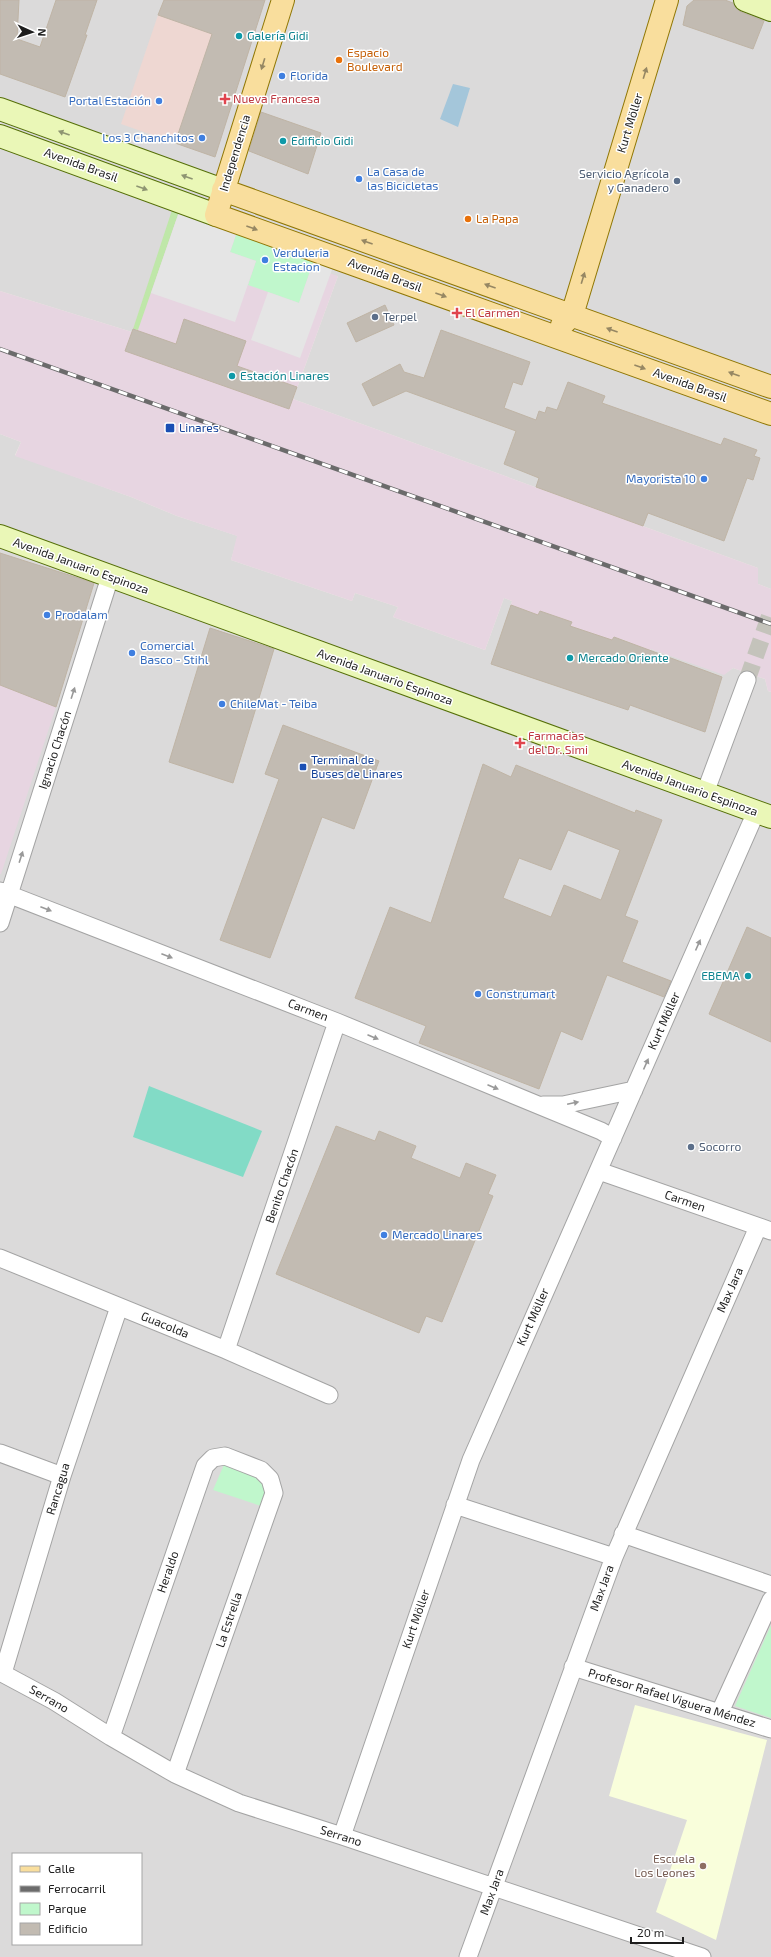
<svg xmlns="http://www.w3.org/2000/svg" width="771" height="1957" viewBox="0 0 771 1957" font-family="'Exo 2',sans-serif">
<style>
.residential{fill:#dbdada;fill-rule:evenodd}
.commercial{fill:#eed7d2}
.industrial{fill:#e7d5e1}
.education{fill:#f9fedb}
.grass{fill:#bfe7a9}
.park{fill:#c0f7cc}
.pitch{fill:#82dbc6}
.parking{fill:#e5e5e5}
.water{fill:#a4c6da}
.building{fill:#c2bbb2;stroke:#bfb4a5;fill-rule:evenodd}
.lines{fill:none;stroke-linecap:round;stroke-linejoin:round}
.street-tunnel{stroke:#c4c3bb;stroke-width:17;stroke-dasharray:17 8;stroke-linecap:butt}
.street-casing{stroke:#a4a4a4;stroke-width:19}
.secondary-casing{stroke:#556f08;stroke-width:24}
.primary-casing{stroke:#907705;stroke-width:24}
.street{stroke:#fff;stroke-width:17}
.secondary{stroke:#eaf7b7;stroke-width:22}
.primary{stroke:#f9de9d;stroke-width:22}
.rail-casing{stroke:#6b6b6b;stroke-width:4.5}
.rail{stroke:#fff;stroke-width:3;stroke-dasharray:9;stroke-linecap:butt}
.oneway{fill:#968763}
.oneway2{fill:#8e9572}
.oneway3{fill:#999}
.culture-dot{fill:#0f9aa8;stroke:#fff;stroke-width:1.5}
.food-dot{fill:#e8710a;stroke:#fff;stroke-width:1.5}
.shop-dot{fill:#3f7fe0;stroke:#fff;stroke-width:1.5}
.health-dot{fill:#e0444e;stroke:#fff;stroke-width:1.5}
.service-dot{fill:#5c6f8a;stroke:#fff;stroke-width:1.5}
.transit-dot{fill:#1a4fb4;stroke:#fff;stroke-width:1.5}
.education-dot{fill:#8d6e63;stroke:#fff;stroke-width:1.5}
.labels{text-anchor:middle;stroke-width:3;stroke-linejoin:round;paint-order:stroke}
.culture-label{font-size:12px;fill:#0d838f;stroke:#fff;text-anchor:start}
.food-label{font-size:12px;fill:#c56008;stroke:#fff;text-anchor:start}
.shop-label{font-size:12px;fill:#366cbe;stroke:#fff;text-anchor:start}
.health-label{font-size:12px;fill:#be3a42;stroke:#fff;text-anchor:start}
.street-label{font-size:12px;fill:#1d1d1d;stroke:#fff}
.service-label{font-size:12px;fill:#4e5e75;stroke:#fff;text-anchor:start}
.transit-label{font-size:12px;fill:#164399;stroke:#fff;text-anchor:start}
.education-label{font-size:12px;fill:#785e54;stroke:#fff;text-anchor:end}
</style>
<rect width="100%" height="100%" fill="#eeece3"/>
<path class="residential" d="M0,0H771V589L758,584V568L293,399L338,276L133,329L132,332L0,291Z
M0,434L21,442L15,455L131,497L177,516L238,536L231,560L352,601L355,593L398,607L393,617L485,650L504,598L512,601L511,605L538,614L540,611L572,622L571,626L612,640L614,637L630,642L629,646L649,653L651,649L724,674L733,668L765,679L768,691L771,692V1957H0ZM13,1854H141V1944H13Z"/>
<path class="commercial" d="M158,15L212,34L175,143L121,124Z"/>
<path class="industrial" d="M170,219L338,276L293,399L758,568V584L771,589V692L768,691L765,679L733,668L724,675L651,649L649,653L629,646L630,642L614,637L612,640L570,626L572,622L540,611L538,615L511,605L512,601L504,598L485,650L393,617L398,607L355,593L352,601L231,560L237,536L177,516L131,497L15,456L21,442L0,434V291L132,332Z
M0,685L56,707L1,874H0Z"/>
<path class="education" d="M635,1705L767,1740L716,1940L656,1912L687,1820L609,1796Z"/>
<path class="grass" d="M173,207L180,209L138,330L133,329Z"/>
<path class="park" d="M238,229L314,260L299,303L248,285L256,261L230,252Z
M226,1460L270,1479L261,1506L213,1490Z
M771,1625V1718L735,1706Z"/>
<path class="pitch" d="M149,1086L262,1131L243,1177L133,1137Z"/>
<path class="parking" d="M180,209L238,229L230,252L256,261L235,322L151,293Z
M314,260L333,267L300,358L251,340L268,292L299,303Z"/>
<path class="water" d="M453,84L470,88L458,127L440,119Z"/>
<path class="building" d="M0,0H19L17,39L40,47L56,0H97L85,35H87L65,97L0,74Z
M164,0H265L215,157L175,143L212,34L158,15Z
M694,0H725L733,3L736,8L741,12L764,21L753,49L683,25L687,6Z
M261,112L321,133L308,174L249,151Z
M385,305L394,325L356,342L347,323Z
M184,319L246,341L237,366L297,387L289,409L125,351L133,329L176,344Z
M441,330L530,362L522,385L513,382L504,408L536,420L539,411L545,413L547,407L557,410L568,382L605,396L602,403L721,445L724,438L757,450L754,456L760,458L753,480L747,478L724,541L648,513L643,526L536,487L539,478L504,464L516,431L406,391L373,406L362,384L400,364L404,372L424,378Z
M0,553L94,583L56,707L0,685Z
M511,605L538,615L540,611L572,622L570,626L612,640L614,637L722,677L705,732L630,705L628,710L491,664Z
M210,628L274,649L233,783L169,762Z
M283,725L379,761L354,829L322,817L270,958L220,940L279,779L265,774Z
M483,764L511,777L516,765L635,813L636,810L662,820L625,916L638,921L622,962L671,981L664,997L607,975L582,1040L561,1031L539,1089L419,1043L426,1026L355,998L390,907L431,923ZM568,830L620,850L601,900L564,885L551,917L503,898L519,858L551,870Z
M747,927L771,938V1042L709,1014Z
M336,1126L375,1141L379,1131L416,1146L411,1158L460,1178L466,1163L496,1175L488,1194L493,1196L442,1322L426,1316L419,1333L276,1274Z"/>
<g class="lines">
<path class="street-tunnel" d="M747,680L771,612"/>
<defs>
<path id="street" d="M705,793L747,680
M0,891L337,1022L601,1131L613,1138
M0,923L110,577
M543,1105H563L634,1090
M599,1171L771,1231
M0,1258L226,1350L329,1395
M226,1350L337,1022
M0,1453L62,1476
M455,1505L614,1557
M623,1534L771,1585
M573,1667L771,1729
M0,1672L54,1701L111,1737L175,1774L239,1803L342,1836L702,1957
M3,1673L62,1476L119,1307
M720,1712L771,1600
M111,1737L205,1466L213,1458L225,1456L261,1470L270,1479L274,1493L175,1774
M342,1836L471,1460L756,812
M468,1957L614,1557L758,1227"/>
<path id="secondary" d="M745,0L771,10
M0,109L223,190
M0,136L216,215
M0,536L771,817"/>
<path id="primary" d="M283,0L216,215L771,414
M223,190L771,387
M562,325L572,315L667,0"/>
</defs>
<use href="#street" class="street-casing"/>
<use href="#secondary" class="secondary-casing"/>
<use href="#primary" class="primary-casing"/>
<use href="#street" class="street"/>
<use href="#secondary" class="secondary"/>
<use href="#primary" class="primary"/>
<defs>
<path id="rail" d="M0,349L771,624"/>
</defs>
<use href="#rail" class="rail-casing"/>
<use href="#rail" class="rail"/>
</g>
<defs><path id="oneway-solid" d="M-6-.8H1V-3.2L6.5 0L1 3.2V.8H-6Z"/></defs>
<g class="oneway">
<use href="#oneway-solid" transform="translate(263 64) rotate(107)"/>
<use href="#oneway-solid" transform="translate(645 73) rotate(-73)"/>
<use href="#oneway-solid" transform="translate(252 228) rotate(20)"/>
<use href="#oneway-solid" transform="translate(367 242) rotate(-160)"/>
<use href="#oneway-solid" transform="translate(583 278) rotate(-73)"/>
<use href="#oneway-solid" transform="translate(490 286) rotate(-160)"/>
<use href="#oneway-solid" transform="translate(441 295) rotate(20)"/>
<use href="#oneway-solid" transform="translate(612 330) rotate(-160)"/>
<use href="#oneway-solid" transform="translate(640 367) rotate(20)"/>
<use href="#oneway-solid" transform="translate(734 374) rotate(-160)"/>
</g>
<g class="oneway2">
<use href="#oneway-solid" transform="translate(64 133) rotate(-160)"/>
<use href="#oneway-solid" transform="translate(187 177) rotate(-160)"/>
<use href="#oneway-solid" transform="translate(142 188) rotate(20)"/>
</g>
<g class="oneway3">
<use href="#oneway-solid" transform="translate(73 693) rotate(-72)"/>
<use href="#oneway-solid" transform="translate(21 857) rotate(-72)"/>
<use href="#oneway-solid" transform="translate(46 909) rotate(21)"/>
<use href="#oneway-solid" transform="translate(698 945) rotate(-66)"/>
<use href="#oneway-solid" transform="translate(167 956) rotate(21)"/>
<use href="#oneway-solid" transform="translate(373 1037) rotate(23)"/>
<use href="#oneway-solid" transform="translate(646 1064) rotate(-66)"/>
<use href="#oneway-solid" transform="translate(493 1087) rotate(23)"/>
<use href="#oneway-solid" transform="translate(573 1103) rotate(-12)"/>
</g>
<g class="culture-dot">
<circle cx="239" cy="36" r="4"/>
<circle cx="283" cy="141" r="4"/>
<circle cx="232" cy="376" r="4"/>
<circle cx="570" cy="658" r="4"/>
<circle cx="748" cy="976" r="4"/>
</g>
<g class="food-dot">
<circle cx="339" cy="60" r="4"/>
<circle cx="468" cy="219" r="4"/>
</g>
<g class="shop-dot">
<circle cx="282" cy="76" r="4"/>
<circle cx="159" cy="101" r="4"/>
<circle cx="202" cy="138" r="4"/>
<circle cx="359" cy="179" r="4"/>
<circle cx="265" cy="260" r="4"/>
<circle cx="704" cy="479" r="4"/>
<circle cx="47" cy="615" r="4"/>
<circle cx="132" cy="653" r="4"/>
<circle cx="222" cy="704" r="4"/>
<circle cx="478" cy="994" r="4"/>
<circle cx="384" cy="1235" r="4"/>
</g>
<g class="health-dot">
<path d="M223 93h4v4h4v4h-4v4h-4v-4h-4v-4h4z"/>
<path d="M455 307h4v4h4v4h-4v4h-4v-4h-4v-4h4z"/>
<path d="M518 737h4v4h4v4h-4v4h-4v-4h-4v-4h4z"/>
</g>
<g class="service-dot">
<circle cx="677" cy="181" r="4"/>
<circle cx="375" cy="317" r="4"/>
<circle cx="691" cy="1147" r="4"/>
</g>
<g class="transit-dot">
<rect x="165" y="423" width="10" height="10" rx="2"/>
<rect x="299" y="763" width="8" height="8" rx="2"/>
</g>
<circle class="education-dot" cx="703" cy="1866" r="4"/>
<g class="labels">
<g class="culture-label">
<text x="247" y="40">Galería Gidi</text>
<text x="291" y="145">Edificio Gidi</text>
<text x="240" y="380">Estación Linares</text>
<text x="578" y="662">Mercado Oriente</text>
<text x="740" y="980" text-anchor="end">EBEMA</text>
</g>
<g class="food-label">
<text x="347" y="57">Espacio<tspan x="347" dy="14">Boulevard</tspan></text>
<text x="476" y="223">La Papa</text>
</g>
<g class="shop-label">
<text x="290" y="80">Florida</text>
<text x="151" y="105" text-anchor="end">Portal Estación</text>
<text x="194" y="142" text-anchor="end">Los 3 Chanchitos</text>
<text x="367" y="176">La Casa de<tspan x="367" dy="14">las Bicicletas</tspan></text>
<text x="273" y="257">Verduleria<tspan x="273" dy="14">Estacion</tspan></text>
<text x="696" y="483" text-anchor="end">Mayorista 10</text>
<text x="55" y="619">Prodalam</text>
<text x="140" y="650">Comercial<tspan x="140" dy="14">Basco - Stihl</tspan></text>
<text x="230" y="708">ChileMat - Teiba</text>
<text x="486" y="998">Construmart</text>
<text x="392" y="1239">Mercado Linares</text>
</g>
<g class="health-label">
<text x="233" y="103">Nueva Francesa</text>
<text x="465" y="317">El Carmen</text>
<text x="528" y="740">Farmacias<tspan x="528" dy="14">del Dr. Simi</tspan></text>
</g>
<g class="street-label">
<text transform="translate(630 123) rotate(-73)" y="4">Kurt Möller</text>
<text transform="translate(235 153) rotate(-73)" y="4">Independencia</text>
<text transform="translate(81 165) rotate(20)" y="4">Avenida Brasil</text>
<text transform="translate(385 275) rotate(20)" y="4">Avenida Brasil</text>
<text transform="translate(690 385) rotate(20)" y="4">Avenida Brasil</text>
<text transform="translate(81 566) rotate(20)" y="4">Avenida Januario Espinoza</text>
<text transform="translate(385 677) rotate(20)" y="4">Avenida Januario Espinoza</text>
<text transform="translate(55 750) rotate(-72)" y="4">Ignacio Chacón</text>
<text transform="translate(690 788) rotate(20)" y="4">Avenida Januario Espinoza</text>
<text transform="translate(308 1010) rotate(21)" y="4">Carmen</text>
<text transform="translate(664 1021) rotate(-66)" y="4">Kurt Möller</text>
<text transform="translate(282 1186) rotate(-71)" y="4">Benito Chacón</text>
<text transform="translate(685 1201) rotate(19)" y="4">Carmen</text>
<text transform="translate(730 1290) rotate(-66)" y="4">Max Jara</text>
<text transform="translate(533 1317) rotate(-66)" y="4">Kurt Möller</text>
<text transform="translate(165 1325) rotate(22)" y="4">Guacolda</text>
<text transform="translate(58 1489) rotate(-73)" y="4">Rancagua</text>
<text transform="translate(168 1572) rotate(-71)" y="4">Heraldo</text>
<text transform="translate(602 1588) rotate(-70)" y="4">Max Jara</text>
<text transform="translate(416 1619) rotate(-71)" y="4">Kurt Möller</text>
<text transform="translate(229 1620) rotate(-71)" y="4">La Estrella</text>
<text transform="translate(672 1698) rotate(17)" y="4">Profesor Rafael Viguera Méndez</text>
<text transform="translate(49 1699) rotate(30)" y="4">Serrano</text>
<text transform="translate(341 1836) rotate(18)" y="4">Serrano</text>
<text transform="translate(492 1892) rotate(-70)" y="4">Max Jara</text>
</g>
<g class="service-label">
<text x="669" y="178" text-anchor="end">Servicio Agrícola<tspan x="669" dy="14">y Ganadero</tspan></text>
<text x="383" y="321">Terpel</text>
<text x="699" y="1151">Socorro</text>
</g>
<g class="transit-label">
<text x="179" y="432">Linares</text>
<text x="311" y="764">Terminal de<tspan x="311" dy="14">Buses de Linares</tspan></text>
</g>
<g class="education-label">
<text x="695" y="1863">Escuela<tspan x="695" dy="14">Los Leones</tspan></text>
</g>
</g>
<rect x="12" y="1853" width="130" height="92" fill="#ffffff" stroke="#a5a5a5"/>
<rect x="20" y="1866" width="20" height="6" fill="#f9de9d" stroke="#a5a5a5"/>
<text x="48" y="1873" font-size="12" fill="#1d1d1d">Calle</text>
<rect x="20" y="1886" width="20" height="6" fill="#6b6b6b" stroke="#a5a5a5"/>
<text x="48" y="1893" font-size="12" fill="#1d1d1d">Ferrocarril</text>
<rect x="20" y="1903" width="20" height="12" fill="#c0f7cc" stroke="#a5a5a5"/>
<text x="48" y="1913" font-size="12" fill="#1d1d1d">Parque</text>
<rect x="20" y="1923" width="20" height="12" fill="#c2bbb2" stroke="#a5a5a5"/>
<text x="48" y="1933" font-size="12" fill="#1d1d1d">Edificio</text>
<g transform="translate(32 32) rotate(93)" stroke="#ffffff" stroke-width="3" paint-order="stroke">
<path d="M0-3L7 15L0 10L-7 15Z" fill="#1d1d1d"/>
<text y="-6" font-size="11" font-weight="bold" text-anchor="middle" fill="#1d1d1d">N</text>
</g>
<path d="M631 1937v6h52v-6" fill="none" stroke="#1d1d1d" stroke-width="2"/>
<text x="637" y="1937" font-size="12" fill="#1d1d1d" stroke="#ffffff" stroke-width="3" paint-order="stroke">20 m</text>
</svg>
